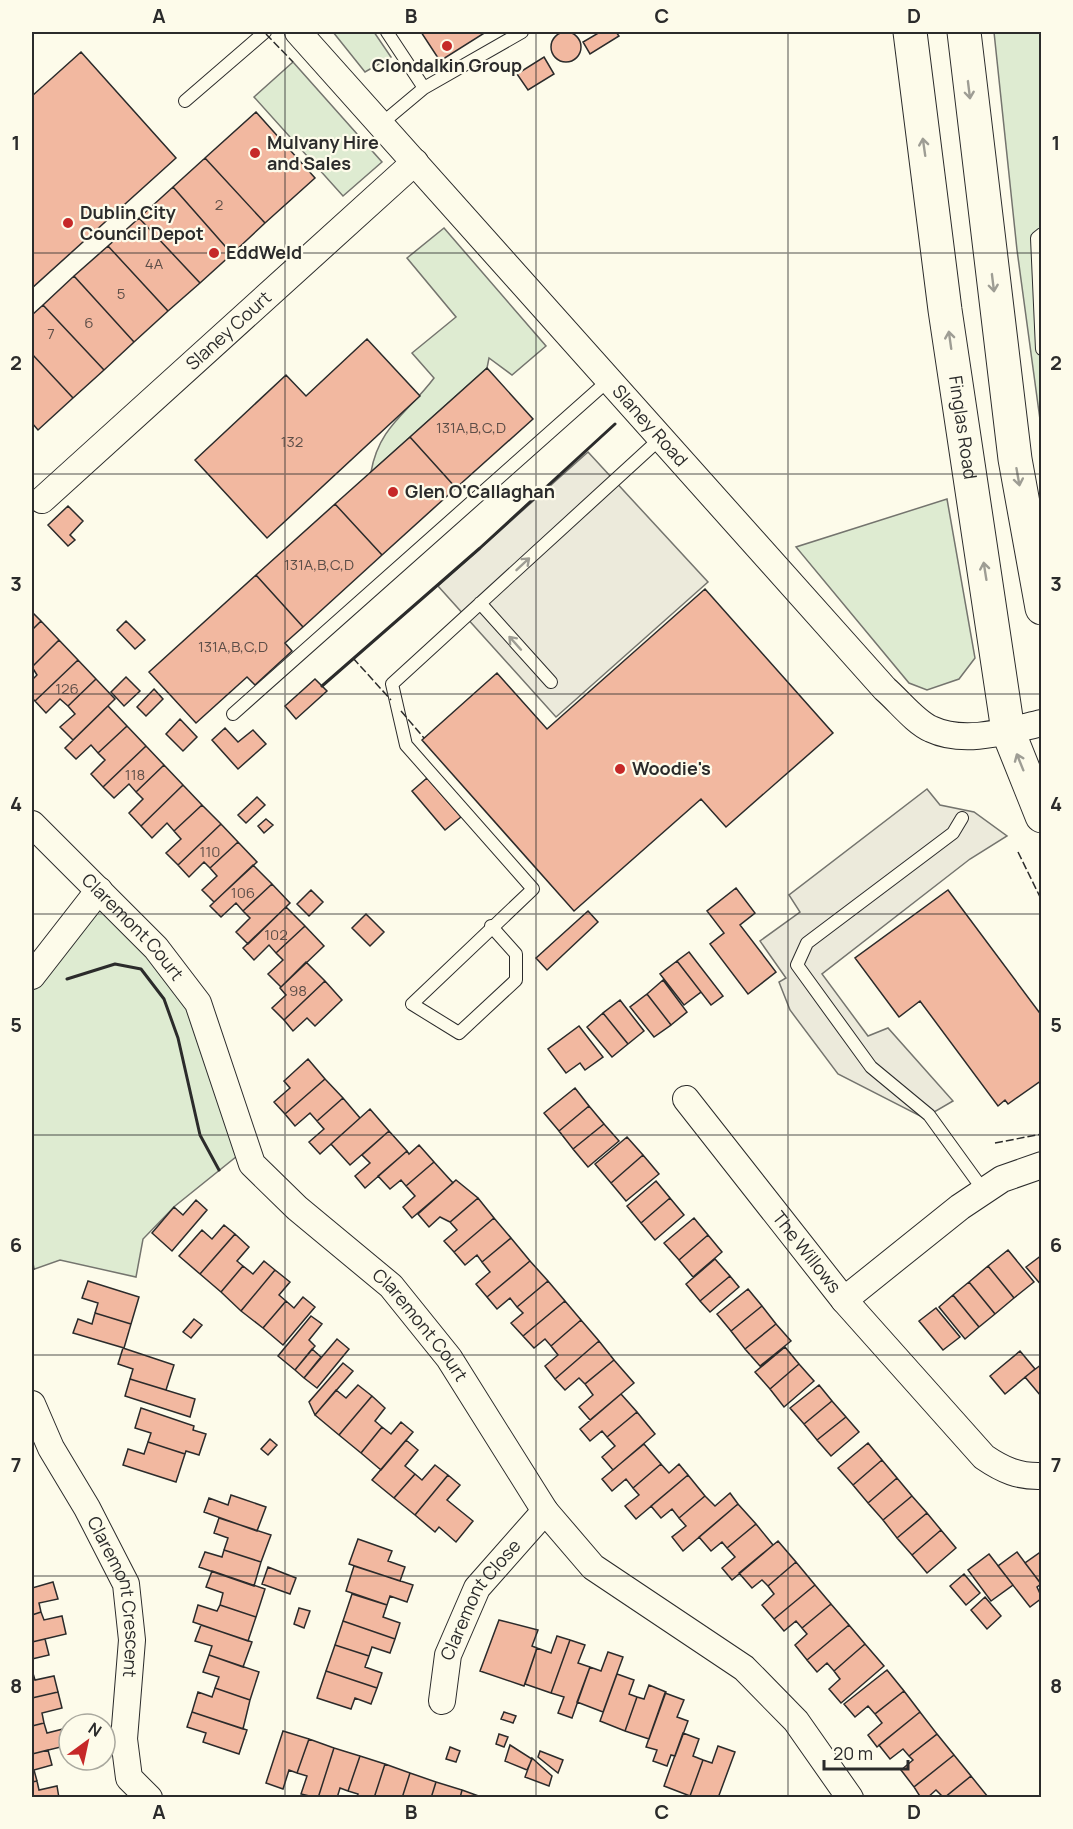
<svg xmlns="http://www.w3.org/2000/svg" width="1073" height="1829" viewBox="0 0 1073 1829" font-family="Manrope,sans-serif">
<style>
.green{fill:#deebd1;stroke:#74746e;stroke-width:1.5}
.parking{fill:#eceadb;stroke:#74746e;stroke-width:1.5}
.building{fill:#f2b8a0;stroke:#2b2b2b;stroke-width:1.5}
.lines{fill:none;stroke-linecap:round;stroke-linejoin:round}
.lane-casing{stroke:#2b2b2b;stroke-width:14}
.street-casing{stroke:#2b2b2b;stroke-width:28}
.secondary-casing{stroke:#2b2b2b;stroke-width:35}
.lane{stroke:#fdfbea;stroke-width:12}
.street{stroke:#fdfbea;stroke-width:26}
.secondary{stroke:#fdfbea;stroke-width:33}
.fence{stroke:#2b2b2b;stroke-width:1.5;stroke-dasharray:8 3;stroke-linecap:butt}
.wall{stroke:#2b2b2b;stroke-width:3}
.oneway{stroke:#9e9d94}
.grid{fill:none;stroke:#2b2b2b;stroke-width:1.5;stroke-opacity:0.55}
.poi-dot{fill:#c62828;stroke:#fdfbea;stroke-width:2}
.labels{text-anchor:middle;stroke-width:4.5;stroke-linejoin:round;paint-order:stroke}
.number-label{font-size:15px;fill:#5d4e48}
.poi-label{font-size:18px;font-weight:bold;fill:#2b2b2b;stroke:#fdfbea;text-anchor:start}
.street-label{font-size:18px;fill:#2b2b2b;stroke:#fdfbea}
.neatline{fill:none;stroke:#2b2b2b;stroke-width:2}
.grid-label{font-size:20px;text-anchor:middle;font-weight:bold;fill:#2b2b2b}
</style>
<rect width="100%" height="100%" fill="#fdfbea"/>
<path class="green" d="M333,32H374L391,57L365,72Z
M994,32H1041V427L1017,250Z
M293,62L382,162L343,196L254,97Z
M444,228L546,346L512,375L489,358L487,368L371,472C379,426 408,413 434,378L412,353L456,317L407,258Z
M947,499L975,658L959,679L927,690L909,683L796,547Z
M99,891L198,1004L247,1148L175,1206L143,1239L136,1277L60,1260L32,1270V976Z"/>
<path class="parking" d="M588,452L708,582L556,717L438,586Z
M927,789L940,805L974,812L1007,836L970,859L822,974L868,1036L888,1028L953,1101L924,1118L838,1074L790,1010L779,982L786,978L760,941L800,912L789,895Z"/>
<path class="building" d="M551 47a15 15 0 1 1 30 0a15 15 0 1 1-30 0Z
M421,32H486L440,61Z
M600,32H616L619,36L590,54L583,42Z
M81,52L176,158L32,288V96Z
M544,57L554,74L528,90L517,74Z
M256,112L315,178L265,223L205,158Z
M205,158L265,223L232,254L173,187Z
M173,187L232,254L200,283L139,218Z
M139,218L200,283L168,311L108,246Z
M108,246L168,311L134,342L74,276Z
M74,276L134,342L104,370L43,305Z
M43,305L104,370L73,398L32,354V315Z
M367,339L420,396L267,538L195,460L286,375L306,396Z
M32,354L73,398L38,430L32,423Z
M487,368L533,419L456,488L410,437Z
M410,437L456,488L382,555L335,504Z
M335,504L382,555L303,627L256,575Z
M68,506L83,521L70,535L75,540L68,546L48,525Z
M256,575L303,627L285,643L292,651L255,685L247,677L196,723L149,672Z
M705,589L833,733L726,827L701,799L574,911L422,740L497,673L547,729Z
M32,612L41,621L32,630Z
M41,621L59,640L32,667V630Z
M126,621L145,640L135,649L117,630Z
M59,640L78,660L35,701L32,698V680L37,675L32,667Z
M78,660L96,679L68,706L60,699L46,713L35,701Z
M126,677L140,691L124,706L111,692Z
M96,679L115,699L73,740L60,727L75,714L68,706Z
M315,679L327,691L296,719L285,706Z
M154,689L163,699L146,716L137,707Z
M108,706L127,726L98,753L91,745L76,759L65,748Z
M180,719L197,737L183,751L166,734Z
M127,726L146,746L103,787L91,774L105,760L98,753Z
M225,728L238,742L253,730L266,744L238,769L212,740Z
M146,746L164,765L136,792L129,784L114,798L103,787Z
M164,765L183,785L141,826L129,813L143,799L136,792Z
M427,778L461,817L445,830L412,791Z
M183,785L202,805L174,831L167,823L152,838L141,826Z
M257,797L265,805L246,823L238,815Z
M202,805L221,824L178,865L166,853L181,839L174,831Z
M266,819L273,825L264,833L258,826Z
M221,824L238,842L210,868L204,862L189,877L178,865Z
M238,842L257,862L214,902L202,890L217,876L210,868Z
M253,865L272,884L243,911L236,903L221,917L210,906Z
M272,884L290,903L248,944L236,932L250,918L243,911Z
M736,888L755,913L740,925L776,972L748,994L710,944L724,933L707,911Z
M311,890L323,902L309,916L297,904Z
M948,890L1042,1016V1080L1008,1104L1005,1100L998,1106L920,1001L899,1017L855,958Z
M286,907L305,926L276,953L269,945L254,960L243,948Z
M588,911L598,922L547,970L536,958Z
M366,914L384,932L370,946L352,928Z
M305,926L324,946L281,987L268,974L283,960L276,953Z
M689,952L723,996L711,1005L677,961Z
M677,961L701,992L684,1005L660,974Z
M306,962L325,981L284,1020L272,1008L286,995L280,988Z
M663,980L687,1012L671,1025L647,994Z
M325,981L342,1000L315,1026L307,1018L293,1031L284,1020Z
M647,994L671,1025L654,1037L630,1007Z
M620,1000L644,1031L628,1044L603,1013Z
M603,1013L628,1044L612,1057L587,1027Z
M579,1026L603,1057L585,1070L580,1063L566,1073L548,1049Z
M308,1059L325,1079L285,1114L274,1102L290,1088L284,1081Z
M325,1079L343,1098L317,1121L310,1113L295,1126L285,1114Z
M575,1088L589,1106L559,1131L544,1113Z
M343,1098L360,1118L320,1154L309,1142L324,1129L317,1121Z
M589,1106L604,1124L573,1149L559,1131Z
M370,1109L389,1131L350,1165L331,1144Z
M604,1124L619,1141L588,1167L573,1149Z
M389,1131L407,1151L365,1188L355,1176L370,1163L362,1155Z
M627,1137L643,1155L611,1183L595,1164Z
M419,1145L434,1162L406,1186L401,1180L390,1189L378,1176L407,1151L409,1154Z
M643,1155L659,1174L626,1201L611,1183Z
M434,1162L453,1183L412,1218L403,1207L415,1196L406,1186Z
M456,1180L478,1198L450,1222L440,1217L429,1227L418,1214Z
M656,1181L670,1198L641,1223L627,1206Z
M478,1198L494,1218L454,1252L444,1241L457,1230L450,1222Z
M670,1198L684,1215L655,1240L641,1223Z
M196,1200L207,1210L172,1251L152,1233L174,1207L183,1215Z
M494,1218L511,1238L482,1262L477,1255L465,1265L454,1252Z
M694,1218L708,1235L679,1260L664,1243Z
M224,1225L235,1234L200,1274L179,1256L202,1230L212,1239Z
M235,1234L249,1247L237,1261L243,1266L221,1292L200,1274Z
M708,1235L722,1252L693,1277L679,1260Z
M511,1238L530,1261L487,1297L476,1284L490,1272L482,1262Z
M1008,1250L1034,1282L1014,1298L988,1266Z
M1042,1255V1286L1026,1267Z
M715,1259L730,1276L700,1301L686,1284Z
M264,1261L275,1270L241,1311L221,1292L243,1266L253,1274Z
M530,1261L548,1281L517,1307L510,1298L497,1309L487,1297Z
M988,1266L1014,1298L995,1314L969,1282Z
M275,1270L290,1282L279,1295L286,1301L263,1328L241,1311Z
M730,1276L739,1287L710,1312L700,1301Z
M88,1281L139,1297L131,1324L95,1313L98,1303L82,1298Z
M548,1281L565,1301L523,1336L511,1323L523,1313L517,1307Z
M969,1282L995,1314L979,1327L953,1295Z
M748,1289L762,1306L731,1331L717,1314Z
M953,1295L979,1327L965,1339L939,1307Z
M303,1297L315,1307L283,1345L263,1328L286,1301L294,1308Z
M565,1301L581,1320L551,1346L545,1339L534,1348L523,1336Z
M762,1306L776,1324L745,1349L731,1331Z
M936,1308L960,1337L943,1350L919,1321Z
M95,1313L131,1324L124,1348L73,1333L78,1319L92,1324Z
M311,1316L322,1324L309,1340L315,1346L295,1370L278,1356Z
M194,1319L202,1325L191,1338L183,1332Z
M581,1320L599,1341L555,1379L545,1366L558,1355L551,1346Z
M776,1324L791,1341L760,1366L745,1349Z
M337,1339L349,1349L317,1388L304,1378Z
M599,1341L614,1360L585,1384L579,1378L565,1390L555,1379Z
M785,1347L799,1364L770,1389L755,1372Z
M123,1348L174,1365L166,1390L130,1379L133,1369L118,1364Z
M312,1349L321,1357L304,1378L295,1370Z
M1020,1351L1035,1369L1005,1394L990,1376Z
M614,1360L634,1383L590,1420L579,1407L593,1395L585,1384Z
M343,1363L353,1371L315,1415L309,1402Z
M799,1364L814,1381L784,1407L770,1389Z
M1042,1364V1393L1040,1395L1025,1377Z
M130,1379L195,1399L190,1417L125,1396Z
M358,1385L372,1396L339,1435L315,1415L336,1390L346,1398Z
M819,1385L832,1401L804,1424L790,1408Z
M621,1394L637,1412L607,1437L602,1431L590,1441L580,1429Z
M372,1396L385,1408L375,1421L382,1427L361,1453L339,1435Z
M832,1401L846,1417L817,1440L804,1424Z
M141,1408L194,1426L193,1430L206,1434L199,1455L186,1451L185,1454L148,1442L151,1433L135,1428Z
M637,1412L655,1434L613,1470L602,1457L615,1446L607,1437Z
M846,1417L859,1432L831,1456L817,1440Z
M401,1422L413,1432L381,1470L361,1453L382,1427L391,1434Z
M270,1439L277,1445L268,1455L261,1449Z
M406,1440L418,1450L405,1466L415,1474L394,1498L372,1480Z
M148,1442L185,1454L176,1482L123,1465L128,1449L144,1454Z
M868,1443L882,1460L853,1485L838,1468Z
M644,1444L661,1464L633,1488L626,1479L612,1491L602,1479Z
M882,1460L897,1478L868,1503L853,1485Z
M661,1464L669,1473L679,1464L688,1475L636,1519L625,1506L639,1495L633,1488Z
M435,1465L448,1475L415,1515L394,1498L415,1474L422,1480Z
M448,1475L460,1485L447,1500L473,1521L456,1542L439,1527L435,1532L415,1515Z
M688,1475L705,1496L679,1518L672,1509L661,1518L651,1506Z
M897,1478L912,1496L883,1520L868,1503Z
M730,1493L738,1504L683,1551L672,1537L686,1526L679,1518L705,1496L715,1506Z
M231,1495L266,1507L257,1531L204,1512L209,1498L228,1505Z
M912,1496L927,1513L897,1538L883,1520Z
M738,1504L756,1524L727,1548L722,1542L711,1551L699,1537Z
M927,1513L941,1530L912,1555L897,1538Z
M219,1518L271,1535L261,1562L224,1550L228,1538L214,1533Z
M756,1524L773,1545L732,1580L722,1568L735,1557L727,1548Z
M941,1530L956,1548L927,1573L912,1555Z
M358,1539L392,1551L388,1561L405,1567L400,1581L349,1564Z
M778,1541L796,1562L768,1586L762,1580L752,1588L739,1573Z
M224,1550L261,1562L254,1586L199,1567L205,1552L222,1557Z
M1042,1551V1585L1025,1563Z
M1017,1552L1041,1584L1037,1587L1042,1598L1030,1607L998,1566Z
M989,1554L1013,1585L991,1601L968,1570Z
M796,1562L815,1585L774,1619L762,1605L774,1594L768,1586Z
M354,1566L413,1585L407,1602L390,1596L387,1605L346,1591Z
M268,1567L296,1578L290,1594L262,1584Z
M212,1571L265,1589L256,1617L220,1605L223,1593L206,1587Z
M964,1574L980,1593L966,1605L950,1586Z
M53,1582L58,1599L39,1603L41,1612L32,1615V1588Z
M815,1585L831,1604L802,1628L796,1621L784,1631L774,1619Z
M352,1594L387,1605L383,1617L400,1623L395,1639L343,1621Z
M985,1597L1001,1616L987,1629L971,1610Z
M831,1604L849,1625L807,1660L795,1645L807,1634L802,1628Z
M198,1605L217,1611L220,1605L256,1617L248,1641L193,1622Z
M299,1608L310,1611L304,1628L294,1624Z
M41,1612L44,1620L62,1616L66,1634L32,1642V1615Z
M499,1620L538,1630L532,1646L537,1648L524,1686L480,1671Z
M343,1621L395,1639L390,1653L372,1647L369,1656L335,1645Z
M201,1625L252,1642L243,1667L209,1655L212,1646L195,1641Z
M849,1625L865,1644L834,1671L827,1663L817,1672L807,1660Z
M557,1636L570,1640L551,1693L525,1684L537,1648L551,1653Z
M45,1639L49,1655L32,1659V1642Z
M570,1640L585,1645L578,1663L590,1667L572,1718L558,1713L564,1697L551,1693Z
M865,1644L884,1666L841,1703L829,1689L840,1679L834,1671Z
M335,1645L369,1656L365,1667L382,1673L377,1688L326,1671Z
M608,1652L623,1657L603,1712L577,1702L590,1667L601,1671Z
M209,1655L259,1672L250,1700L215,1688L219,1677L203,1672Z
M32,1670L35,1680L54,1676L58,1692L32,1698Z
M887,1670L904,1691L875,1714L868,1706L855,1717L844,1704Z
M326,1671L377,1688L371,1704L355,1698L351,1709L317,1698Z
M617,1674L634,1680L629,1694L637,1697L625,1731L600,1721Z
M649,1685L666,1692L649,1739L625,1731L637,1697L644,1699Z
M215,1688L250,1700L243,1729L192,1712L198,1692L212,1697Z
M904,1691L920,1712L877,1747L868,1735L882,1723L875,1714Z
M58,1692L62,1708L42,1713L44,1723L32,1726V1698Z
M665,1693L684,1700L677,1717L688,1721L675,1756L671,1755L667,1766L653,1761L657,1750L646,1747Z
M192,1712L247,1730L239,1754L203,1742L206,1733L187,1727Z
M504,1712L516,1716L513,1723L501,1719Z
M920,1712L937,1734L909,1756L903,1749L890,1759L879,1745Z
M44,1723L47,1733L67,1728L69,1745L32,1754V1726Z
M283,1731L309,1739L297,1773L289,1770L283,1789L266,1783Z
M683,1733L699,1739L693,1756L703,1760L690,1796L664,1786Z
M499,1734L508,1737L504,1747L496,1744Z
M937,1734L954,1755L914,1787L901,1770L913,1760L909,1756Z
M309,1739L334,1748L318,1798L301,1794L307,1776L297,1773Z
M510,1745L532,1759L527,1770L505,1761Z
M718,1746L735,1752L718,1798L690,1796L703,1760L712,1763Z
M450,1747L460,1751L456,1762L446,1759Z
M334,1748L360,1756L348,1791L340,1788L337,1798H318Z
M48,1750L52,1765L34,1770L37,1781L32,1782V1754Z
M540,1751L563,1760L558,1773L538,1757Z
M954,1755L971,1776L944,1798L936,1790L927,1798H921L914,1787Z
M360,1756L385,1764L374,1798H357L358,1794L348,1791Z
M532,1758L552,1776L549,1786L525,1777Z
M385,1764L410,1773L402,1798H374Z
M410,1773L436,1782L431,1798H402Z
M971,1776L988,1797L944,1798Z
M37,1781L39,1790L57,1786L59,1798H32V1782Z
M436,1782L462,1790L460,1798H431Z
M462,1790L484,1798H460Z"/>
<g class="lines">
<defs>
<path id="lane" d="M387,32L424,88
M185,101L265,32
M381,124L424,88L522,32
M1042,234L1037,238L1042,349
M480,603L551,682
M233,714L610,379
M962,818L953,833L807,943L797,965L871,1067L929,1115L984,1191
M491,926L516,954V980L459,1033L412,1004L533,889L406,745L392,684L662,437"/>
<g id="street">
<path id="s1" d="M298,32L885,689C899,701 915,722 931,729C965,745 1007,731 1042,723"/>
<path id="s2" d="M42,500L415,162"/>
<path id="s3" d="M32,824L156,948L198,1003L252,1164L297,1208L391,1286L449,1358L545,1511L593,1567L744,1668L796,1721L850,1798"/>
<path d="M32,976L99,890"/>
<path id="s4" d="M686,1099L844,1300L960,1207L1002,1179L1042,1165"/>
<path d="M844,1300L984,1457C1003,1470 1019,1477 1042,1476"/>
<path id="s5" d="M32,1404L51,1448L87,1508L126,1584L132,1640L124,1739L129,1778L149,1798"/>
<path id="s6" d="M442,1701L448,1655L477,1588L545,1511"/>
</g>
<g id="secondary">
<path id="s7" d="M910,32L945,310L1008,731L1042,816"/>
<path d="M964,32L1015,459L1042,608"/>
</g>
</defs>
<use href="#lane" class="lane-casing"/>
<use href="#street" class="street-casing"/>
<use href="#secondary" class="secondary-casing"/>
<use href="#lane" class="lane"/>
<use href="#street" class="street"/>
<use href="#secondary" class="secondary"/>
<path class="fence" d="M266,34L293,62
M353,658L391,700
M401,711L424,738
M1018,852L1042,901
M995,1143L1042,1134"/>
<path class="wall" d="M322,686L480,548L615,424
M67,979L115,964L141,969L164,999L178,1038L200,1135L219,1170
M32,1260L33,1269"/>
</g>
<defs><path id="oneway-shaft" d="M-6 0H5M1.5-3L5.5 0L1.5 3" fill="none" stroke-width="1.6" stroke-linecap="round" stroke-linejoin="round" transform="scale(1.5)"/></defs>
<g class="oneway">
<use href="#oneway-shaft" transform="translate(969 90) rotate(83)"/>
<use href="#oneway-shaft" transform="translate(924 147) rotate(-98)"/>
<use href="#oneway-shaft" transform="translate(993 283) rotate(83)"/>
<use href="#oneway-shaft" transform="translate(950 340) rotate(-98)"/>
<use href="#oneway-shaft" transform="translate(1018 477) rotate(80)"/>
<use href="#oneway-shaft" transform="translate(523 564) rotate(-43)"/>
<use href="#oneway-shaft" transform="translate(985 571) rotate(-99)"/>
<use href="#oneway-shaft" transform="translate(515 643) rotate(-132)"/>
<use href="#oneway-shaft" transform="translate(1020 762) rotate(-112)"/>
</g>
<path class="grid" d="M285,32V1798M536,32V1798M788,32V1798M32,253H1042M32,474H1042M32,694H1042M32,914H1042M32,1135H1042M32,1355H1042M32,1576H1042"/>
<g class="poi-dot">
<circle cx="447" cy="46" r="6"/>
<circle cx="255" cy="153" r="6"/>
<circle cx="68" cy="223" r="6"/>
<circle cx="214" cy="253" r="6"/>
<circle cx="393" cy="492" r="6"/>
<circle cx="620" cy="769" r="6"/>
</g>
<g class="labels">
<g class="number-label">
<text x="219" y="210">2</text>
<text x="154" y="269">4A</text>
<text x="121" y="299">5</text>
<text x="89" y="328">6</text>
<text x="51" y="339">7</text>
<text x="471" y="433">131A,B,C,D</text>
<text x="292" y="447">132</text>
<text x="319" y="570">131A,B,C,D</text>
<text x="233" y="652">131A,B,C,D</text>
<text x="67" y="694">126</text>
<text x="135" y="780">118</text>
<text x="210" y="857">110</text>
<text x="243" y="898">106</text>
<text x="276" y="940">102</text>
<text x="298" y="996">98</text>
</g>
<g class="poi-label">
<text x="447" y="72" text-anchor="middle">Clondalkin Group</text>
<text x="267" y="149">Mulvany Hire<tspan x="267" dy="21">and Sales</tspan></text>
<text x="80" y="219">Dublin City<tspan x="80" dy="21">Council Depot</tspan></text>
<text x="226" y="259">EddWeld</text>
<text x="405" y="498">Glen O'Callaghan</text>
<text x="632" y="775">Woodie's</text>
</g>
<g class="street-label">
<text dy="6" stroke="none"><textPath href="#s2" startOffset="252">Slaney Court</textPath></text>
<text dy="6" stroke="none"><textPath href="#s1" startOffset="528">Slaney Road</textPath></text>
<text dy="6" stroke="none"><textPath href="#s7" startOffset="399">Finglas Road</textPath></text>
<text dy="6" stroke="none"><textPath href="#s3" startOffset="144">Claremont Court</textPath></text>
<text dy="6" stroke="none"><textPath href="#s4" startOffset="195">The Willows</textPath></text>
<text dy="6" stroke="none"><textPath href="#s3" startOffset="648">Claremont Court</textPath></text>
<text dy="6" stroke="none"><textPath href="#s5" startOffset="213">Claremont Crescent</textPath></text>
<text dy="6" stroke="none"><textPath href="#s6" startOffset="111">Claremont Close</textPath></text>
</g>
</g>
<rect width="1073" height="1829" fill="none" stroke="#fdfbea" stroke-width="66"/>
<g transform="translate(87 1742) rotate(33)"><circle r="28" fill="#fdfbea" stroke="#a9a89e" stroke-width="1.5"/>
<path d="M0-4.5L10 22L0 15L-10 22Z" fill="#c62828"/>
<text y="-9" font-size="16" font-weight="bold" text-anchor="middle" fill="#2b2b2b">N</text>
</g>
<path d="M824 1760v9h84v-9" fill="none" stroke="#2b2b2b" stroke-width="3"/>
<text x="833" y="1760" font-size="18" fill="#2b2b2b" stroke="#fdfbea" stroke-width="4.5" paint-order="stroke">20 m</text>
<rect x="33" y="33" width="1007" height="1763" class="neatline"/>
<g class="grid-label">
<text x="159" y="23">A</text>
<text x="411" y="23">B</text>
<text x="662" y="23">C</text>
<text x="914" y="23">D</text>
<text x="16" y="150">1</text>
<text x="1056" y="150">1</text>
<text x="16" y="370">2</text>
<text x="1056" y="370">2</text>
<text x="16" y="591">3</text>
<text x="1056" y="591">3</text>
<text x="16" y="811">4</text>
<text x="1056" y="811">4</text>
<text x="16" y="1032">5</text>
<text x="1056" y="1032">5</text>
<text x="16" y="1252">6</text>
<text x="1056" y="1252">6</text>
<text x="16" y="1472">7</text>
<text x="1056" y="1472">7</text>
<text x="16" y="1693">8</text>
<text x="1056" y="1693">8</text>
<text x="159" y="1819">A</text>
<text x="411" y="1819">B</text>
<text x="662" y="1819">C</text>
<text x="914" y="1819">D</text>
</g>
</svg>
